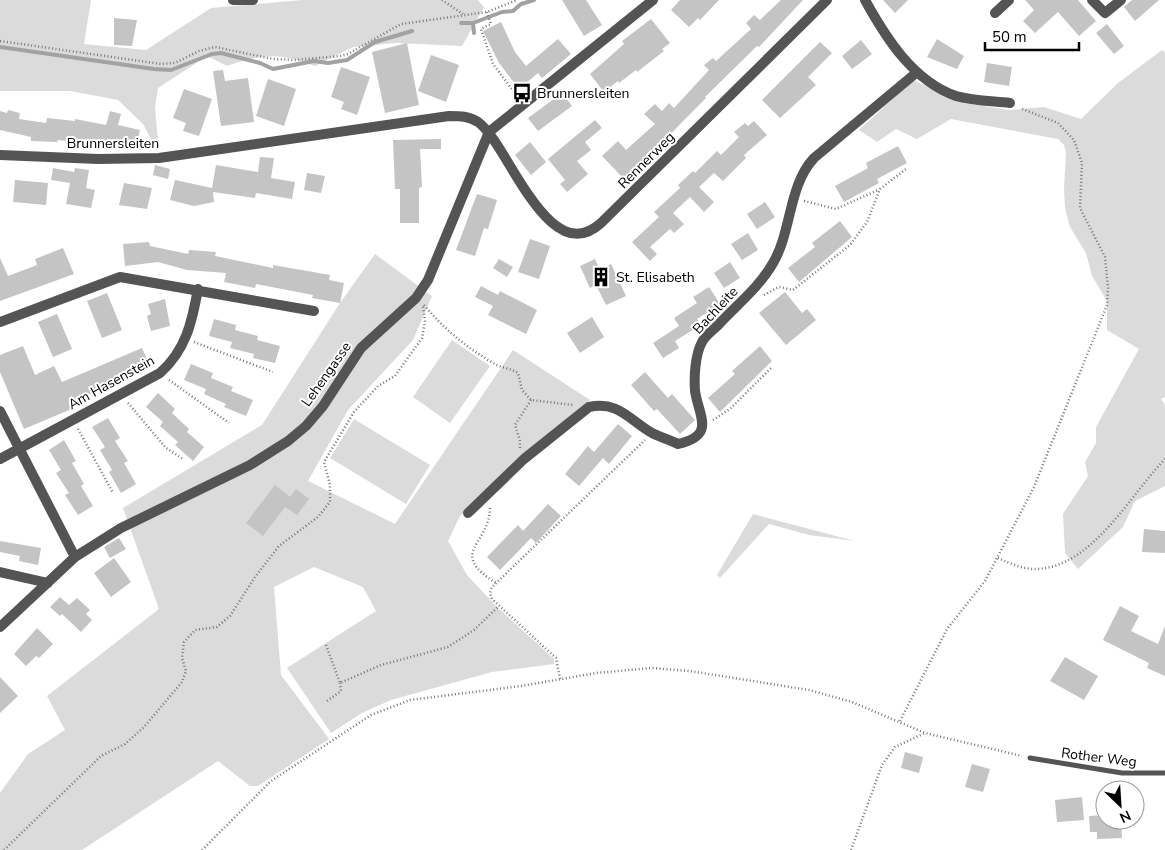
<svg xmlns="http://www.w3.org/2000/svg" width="1165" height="850" viewBox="0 0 1165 850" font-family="'Nunito Sans',sans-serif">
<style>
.green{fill:#dbdbdb}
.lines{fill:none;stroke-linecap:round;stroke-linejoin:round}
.stream{stroke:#a2a2a2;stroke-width:4}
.building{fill:#c4c4c4}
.path{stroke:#767676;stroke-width:2.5;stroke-dasharray:1 2.5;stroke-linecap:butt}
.lane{stroke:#545454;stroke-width:5}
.street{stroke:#545454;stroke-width:10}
.labels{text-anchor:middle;stroke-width:4;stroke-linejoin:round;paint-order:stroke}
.poi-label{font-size:14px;fill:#000;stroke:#fff;text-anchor:start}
.street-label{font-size:14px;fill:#000;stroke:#fff}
</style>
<rect width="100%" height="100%" fill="#fff"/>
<path class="green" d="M0,0H91L84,44L146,50L211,8L302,0H478L484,7L462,46L396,43L353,47L315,66C278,52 263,54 227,66L207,56L158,88L155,108L158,141L153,143L143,124L118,100L70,91H0Z
M1162,50L1165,53V397L1161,399L1165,405V486L1135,501L1123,527L1078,569L1065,553L1063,514L1088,476L1085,462L1096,443V427L1139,349L1107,330V301L1092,276L1086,253L1070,227L1065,208L1064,188L1066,152L1064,145L1058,139L951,119L917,139L896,129L877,142L859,130L913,80L964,103L1009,110L1044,107L1081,119L1118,83Z
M375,254L432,296L413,340L348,410L308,481L395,524L513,350L590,400L511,466L460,516L448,541L467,575L496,606L554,659V664L492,672L391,700L362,713L331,733L287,668L376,611L363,587L314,567L274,587L281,675L329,739L258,786H250L218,761L82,850H0V793L28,754L65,730L47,696L159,609L123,508L262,425L340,303Z
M452,340L490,366L450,423L413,397Z
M354,419L430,465L406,504L330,458Z
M753,514L855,541L809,535L769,524L720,578L717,575Z"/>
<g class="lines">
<path class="stream" d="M461,23H473L502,12L513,11L521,4L534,0
M473,23L474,33
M0,47L154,69L171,70L212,54L221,53L260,63L273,69L314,61L328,63L347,60L375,42L412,31"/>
</g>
<path class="building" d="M562,0H586L602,25L584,36Z
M680,0H719L700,20L698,18L689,27L671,10Z
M781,0H803L759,47L757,46L705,97L706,98L625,180L602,156L618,141L626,150L655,124L644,114L655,104L662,111L669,103L674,108L709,70L704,65L713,58L716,61L751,29L746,23L754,15L760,20Z
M883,0H908L895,13Z
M1025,0H1078L1096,21L1079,36L1058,12L1035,33L1023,21L1034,10Z
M1132,0H1159L1135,21L1124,7Z
M114,18L137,20L132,46L114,45Z
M651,19L670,43L662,49L664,51L637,72L636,70L619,83L618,81L604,92L590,74L624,44L622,41Z
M501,22L515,52L526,66L558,39L571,54L542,78L538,73L519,89L499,63L483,31Z
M1107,24L1124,46L1114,54L1096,33Z
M937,39L964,56L957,69L927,57Z
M861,40L872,54L852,69L842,56Z
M820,42L832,53L808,77L816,85L780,118L762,100Z
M407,43L419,105L385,113L372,52Z
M431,55L459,65L446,102L418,91Z
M987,63L1012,67L1009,86L984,82Z
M341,67L370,77L357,115L341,109L344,102L331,97Z
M223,70L225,81L248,78L254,122L221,126L213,71Z
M268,79L296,89L284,126L256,116Z
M184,89L212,99L199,136L183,131L186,123L173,118Z
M562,93L572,106L538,131L528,118Z
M8,110L20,113L19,119L46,123L47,118L75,121V119L106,125L110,111L121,114L118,125L140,130L136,147L114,141L113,146L84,141V143L58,140L57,142L31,141V137L0,130V111L7,113Z
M595,120L602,128L585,142L591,150L577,161L588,174L567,192L560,184L565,180L548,159Z
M754,121L767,135L744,155L746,158L723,181L714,173L699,187L714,202L704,212L690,197L673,213L684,224L674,233L670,229L650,247L657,254L650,261L632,242L659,217L654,212L680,188L678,185L693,171L695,173L717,151L721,155L739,137L734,132L745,123L748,126Z
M441,139V149H420L422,187L419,188V223H400V189H395L393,140Z
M530,142L546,162L531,175L515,155Z
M898,146L907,163L877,179L879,183L844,202L835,186L868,168L866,163Z
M260,157L274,158L271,178L295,182L292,199L256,193L255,198L213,192L214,202L194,206L170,200L175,180L212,188L216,165L258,172Z
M155,165L170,169L168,179L153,175Z
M53,168L74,172L75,168L89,170L86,188L95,190L91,208L66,204L70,183L51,180Z
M307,173L325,176L321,193L304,190Z
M15,180L48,183L46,205L13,202Z
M124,183L152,188L147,209L119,205Z
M477,194L497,200L488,229L484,228L475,256L456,250Z
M765,202L775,217L757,229L747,214Z
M840,221L852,237L799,282L788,268L815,247L812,243Z
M748,233L758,250L742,260L731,244Z
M530,239L550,246L539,279L518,272Z
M149,242L150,246L188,254L189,250L216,252L215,256L273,268V265L330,275L329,280L344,283L340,303L312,298L313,295L256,284L255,288L224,282L226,273L187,270L158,262L125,266L123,244Z
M63,248L74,274L0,301V258L8,276L37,265L35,259Z
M499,259L513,267L507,277L493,268Z
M595,259L600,270L611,264L626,296L606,305L596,285L590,288L580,266Z
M730,262L740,278L724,288L714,273Z
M481,286L498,295L500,291L537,310L526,334L488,315L493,306L475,297Z
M709,287L720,304L697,319L701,325L675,341L679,348L663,358L653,343L679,326L674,318L697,303L693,297Z
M785,292L802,313L807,309L816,320L786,345L759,313Z
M107,293L122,330L102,338L87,301Z
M165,299L170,326L151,331L147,316L151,314L148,304Z
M57,314L72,349L53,357L38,322Z
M592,317L604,337L580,353L567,333Z
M214,319L236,325L235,330L258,336L257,340L280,346L275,363L253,358L254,354L230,348L232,342L209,336Z
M23,346L35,375L54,366L62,382L142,348L149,364L113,380L114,383L71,403L74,408L24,429L0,372V355Z
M760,346L772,361L720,412L708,398L735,374L732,371Z
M191,364L213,373L211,378L233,387L231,391L253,400L246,416L224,407L226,404L204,394L206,389L184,380Z
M645,372L668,398L672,394L695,420L680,434L657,409L654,411L631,385Z
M158,393L175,409L172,413L189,429L187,432L204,447L193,461L175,445L178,442L160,426L163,422L146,407Z
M108,418L120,438L115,441L128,461L124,463L136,484L121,493L109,472L112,470L100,450L105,447L92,427Z
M618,424L632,436L609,464L603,458L579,486L565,474L588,446L594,452Z
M64,440L76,461L72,463L84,484L81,486L93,506L78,515L65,495L69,493L56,473L61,470L49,450Z
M275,485L290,497L296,489L309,499L297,515L285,507L263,536L246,523Z
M548,504L561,516L536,543L531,538L500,570L487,557L518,525L523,531Z
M1144,529L1165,531V553L1142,552Z
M119,538L126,549L110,558L104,547Z
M0,541L41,548L38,565L19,561L20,556L0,552Z
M114,558L131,582L111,597L94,573Z
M60,597L69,605L77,598L90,610L86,614L92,620L81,632L62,614L60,616L50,607Z
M1120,606L1139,616L1131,631L1158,644L1165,626V676L1147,668L1149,663L1103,640Z
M37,628L53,644L39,658L36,656L26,666L14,654Z
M1065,657L1098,676L1084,700L1050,681Z
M0,677L18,696L0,713Z
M905,752L923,757L919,773L901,768Z
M972,764L990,769L983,792L965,787Z
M1082,797L1084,820L1057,822L1055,800Z
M1105,815V820H1121L1122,838L1097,839V832H1090L1089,816Z"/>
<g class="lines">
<path class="path" d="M442,0L463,14
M487,12L491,24L481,29L493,64L517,96
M0,41L161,64L175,63L199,51L215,47L273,59L294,60L341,56L348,54L401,24L487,12L517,0
M804,201L836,209L878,190
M764,295L779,287L793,290L850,245L867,222L880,189L906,169
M424,305C444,329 466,347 493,363C501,368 510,368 518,373L522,390L531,400L573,405
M194,342L273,372
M169,380L229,423
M128,403L166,448L183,459
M713,420L730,409L771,368
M78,429L113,493
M520,448V441L515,425L531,400
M490,508C489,546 447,552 496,583
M998,558C1009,563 1022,569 1035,569C1091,569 1130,495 1165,459
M326,645L340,683L381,665L448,647L474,630L499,606
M560,679L556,658L492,599L490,593L492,587L645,440
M327,701L341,691L340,683
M900,721L947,629L985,581L1034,487L1107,305L1108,288L1105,257L1080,208L1082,163L1074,140L1058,123L1020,108
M4,850L101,756L125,744L144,727L182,682L186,671L182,658L184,642L195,630L217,627L230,616L255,577L279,546L318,517L330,502V485L324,462L354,412L378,386L395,376L422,338L425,321L423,306
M202,850L271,781L371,715L410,700L521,686L596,673L652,668L690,671L809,690L852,702L925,733L1022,756
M851,850L882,765L895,747L925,733"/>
<path class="lane" d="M1030,758L1122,773H1165"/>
<path class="street" d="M233,0H253
M865,0C886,38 913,81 956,96C973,101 992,101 1010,103
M1092,0L1105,13L1121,0
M995,13L1009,0
M0,155L98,159L159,158L449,116C460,116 469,116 478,122C508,143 548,271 601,223L827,0
M0,322L120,277L314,311
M0,411L75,557
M0,459L160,373C186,350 192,322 198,289
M468,513L524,459L589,407C619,401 628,419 652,433C660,437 670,440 678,444C716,435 699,417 695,391C694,377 695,355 702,342C705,335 715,329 720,323C738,304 760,286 773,263C792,231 788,186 814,158L916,73
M0,572L48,583
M0,627L75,557L121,528L250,465L288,441L306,426L323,406L361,348L416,298L428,280L489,132L653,0"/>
</g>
<defs>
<symbol id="bus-bare" viewBox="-9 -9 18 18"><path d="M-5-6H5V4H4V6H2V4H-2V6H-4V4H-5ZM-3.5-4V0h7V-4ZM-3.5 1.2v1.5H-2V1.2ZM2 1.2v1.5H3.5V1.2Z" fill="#000" stroke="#fff" stroke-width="2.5" paint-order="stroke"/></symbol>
<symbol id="building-bare" viewBox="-9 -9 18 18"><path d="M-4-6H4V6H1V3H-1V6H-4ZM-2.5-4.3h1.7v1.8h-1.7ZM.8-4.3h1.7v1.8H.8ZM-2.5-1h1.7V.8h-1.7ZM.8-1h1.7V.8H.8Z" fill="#000" stroke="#fff" stroke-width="2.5" paint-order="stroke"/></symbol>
</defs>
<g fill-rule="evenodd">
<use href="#bus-bare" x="508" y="79" width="28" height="28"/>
<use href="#building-bare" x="587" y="263" width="28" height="28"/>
</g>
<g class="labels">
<g class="poi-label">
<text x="537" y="98">Brunnersleiten</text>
<text x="616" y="282">St. Elisabeth</text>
</g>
<g class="street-label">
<text x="113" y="148">Brunnersleiten</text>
<text transform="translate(646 160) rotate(-45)" y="5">Rennerweg</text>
<text transform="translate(715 310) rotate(-47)" y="5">Bachleite</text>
<text transform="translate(326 374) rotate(-55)" y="5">Lehengasse</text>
<text transform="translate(111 382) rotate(-29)" y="5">Am Hasenstein</text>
<text transform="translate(1099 757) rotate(7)" y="5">Rother Weg</text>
</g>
</g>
<g transform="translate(1120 805) rotate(155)"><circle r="24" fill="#ffffff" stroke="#999999"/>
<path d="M0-4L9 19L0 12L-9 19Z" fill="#000000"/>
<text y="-8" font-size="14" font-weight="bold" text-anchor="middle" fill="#000000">N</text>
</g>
<path d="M985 42v8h94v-8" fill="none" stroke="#000000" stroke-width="2.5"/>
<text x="992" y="42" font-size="15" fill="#000000" stroke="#ffffff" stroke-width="4" paint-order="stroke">50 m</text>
</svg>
